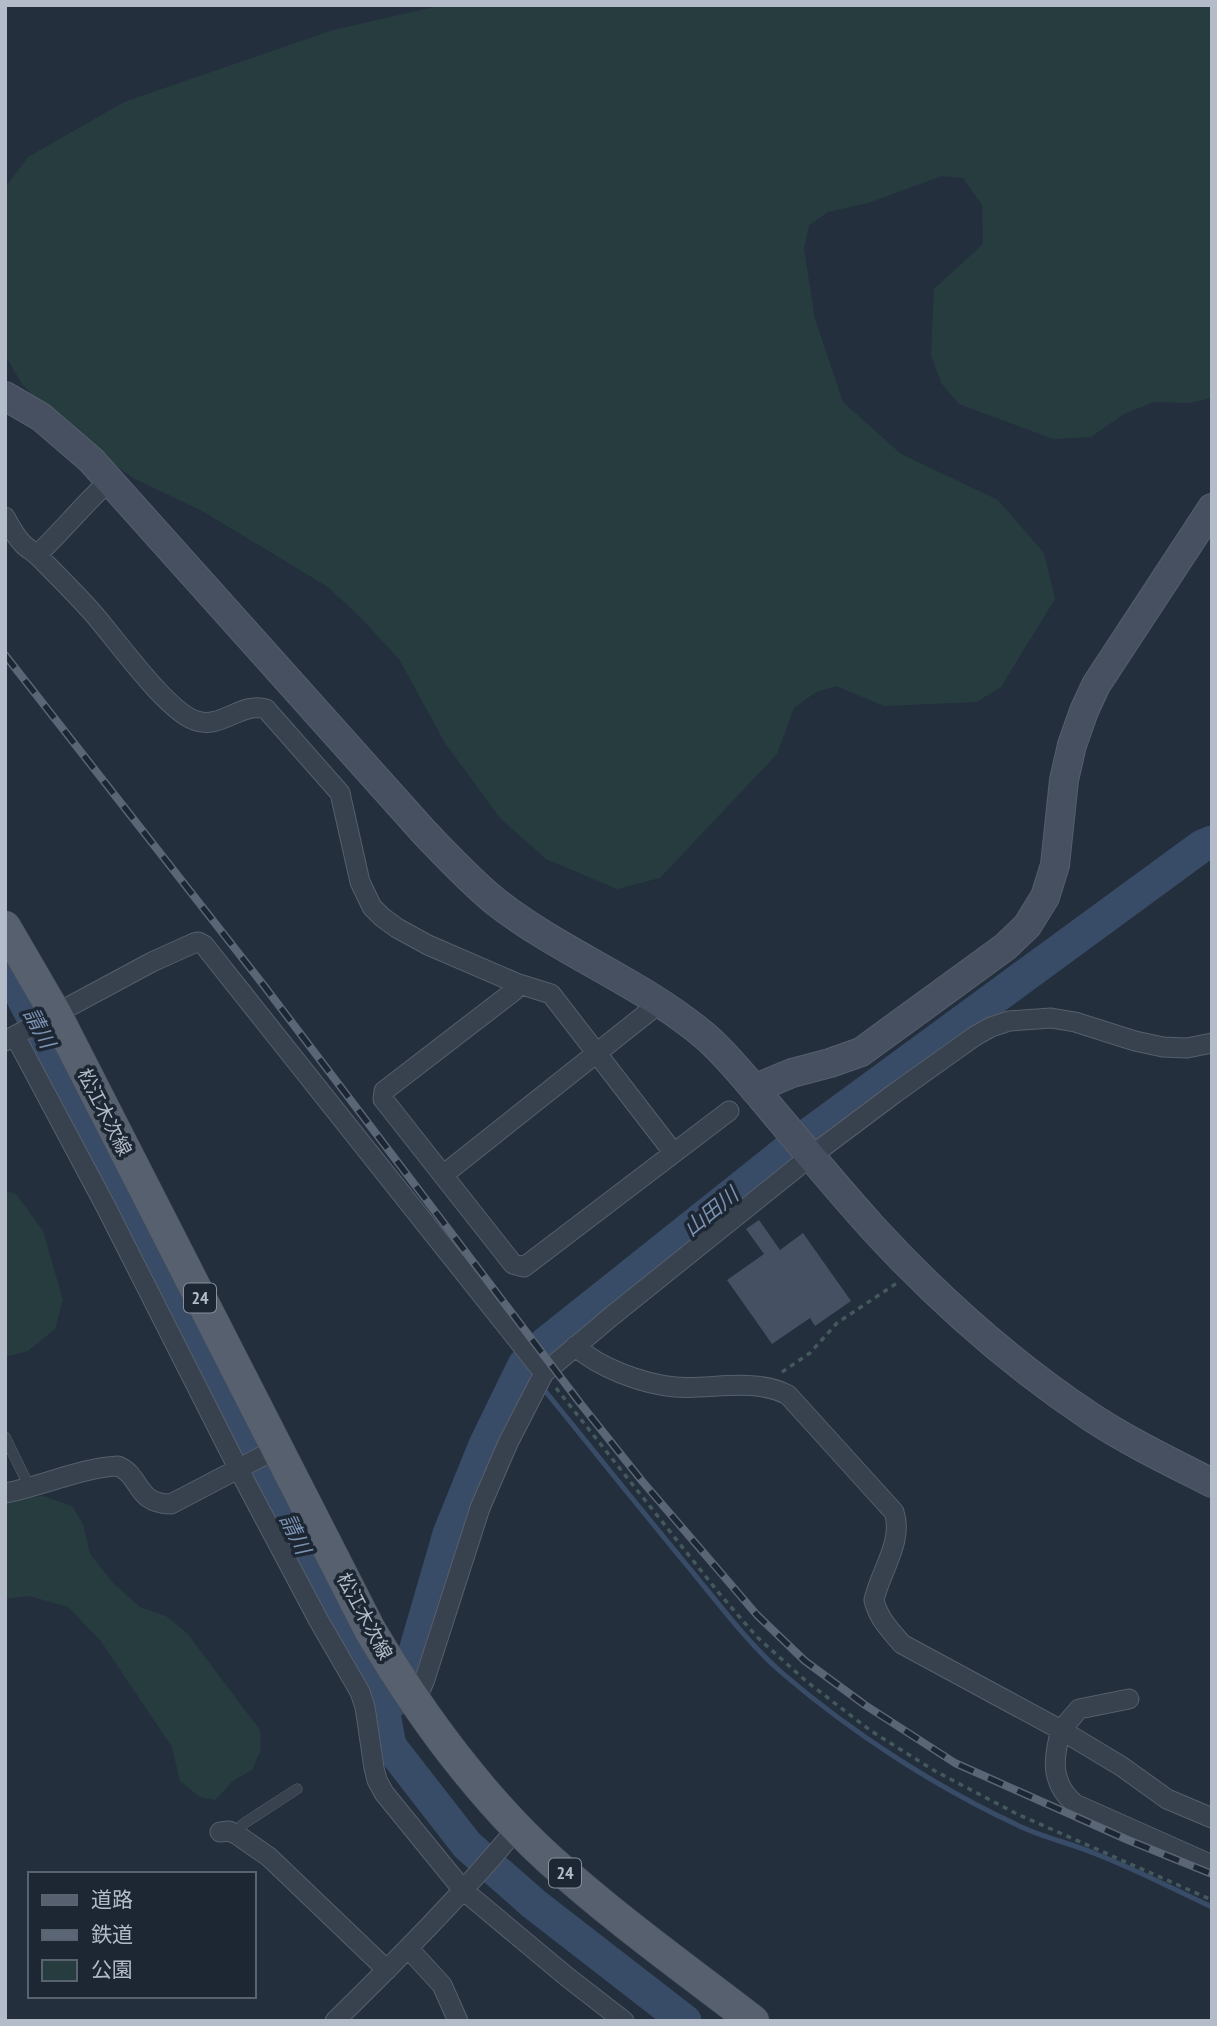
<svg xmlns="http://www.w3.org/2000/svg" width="1217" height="2026" viewBox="0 0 1217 2026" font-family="'PT Sans Narrow','Noto Sans JP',sans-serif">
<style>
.green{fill:#263c3f}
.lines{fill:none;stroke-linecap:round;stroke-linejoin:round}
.stream{stroke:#394c67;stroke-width:5}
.river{stroke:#394c67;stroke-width:33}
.building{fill:#455162}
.lane-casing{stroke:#565f6c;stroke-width:11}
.street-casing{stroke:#565f6c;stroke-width:21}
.secondary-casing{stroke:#565f6c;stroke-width:30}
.primary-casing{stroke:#414a57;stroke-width:33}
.path{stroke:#44595c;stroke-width:3.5;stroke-dasharray:5 5;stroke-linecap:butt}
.lane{stroke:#38414e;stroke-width:10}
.street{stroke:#38414e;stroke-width:19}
.secondary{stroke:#465061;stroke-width:28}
.primary{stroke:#56606e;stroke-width:32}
.rail-casing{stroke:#5a6575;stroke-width:8}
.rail{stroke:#1d2633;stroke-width:5;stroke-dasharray:16;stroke-linecap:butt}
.labels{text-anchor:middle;stroke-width:7;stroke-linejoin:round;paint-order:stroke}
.shield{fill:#1d2633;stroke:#878f9c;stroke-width:2}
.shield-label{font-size:18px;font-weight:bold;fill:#b4bcc9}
.street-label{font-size:19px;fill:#b4bcc9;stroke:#1d2633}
.water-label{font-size:21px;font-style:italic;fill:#7c92b1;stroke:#1d2633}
</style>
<rect width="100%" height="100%" fill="#242f3e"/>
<path class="green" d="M443,5H1212V398L1189,403L1154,402L1124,414L1091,437L1053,439L959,404L942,384L931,356L934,289L983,244L982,205L963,178L942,176L868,203L828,212L809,225L804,249L815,319L843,402L901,454L998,500L1044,553L1055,599L1001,687L976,702L884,706L836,686L816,692L794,708L777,754L660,878L617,889L546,859L500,818L445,743L399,659L359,616L328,587L202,511L133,478L66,430L22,384L5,355V188L28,157L124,102L333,30Z
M5,1190L16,1194L43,1231L63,1300L55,1329L28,1351L5,1357Z
M43,1496L72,1506L83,1524L90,1554L114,1584L140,1607L166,1616L187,1633L260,1730L261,1749L252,1770L233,1781L215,1800L200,1797L180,1781L172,1747L100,1640L68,1607L29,1596L5,1599V1501Z"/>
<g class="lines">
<path class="stream" d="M524,1365L529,1372
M546,1392C594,1451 642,1511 690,1569C719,1604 747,1642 781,1672C853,1734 940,1790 1026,1829C1049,1839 1073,1844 1096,1854C1135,1869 1173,1889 1212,1907"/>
<path class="river" d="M5,964L167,1274L356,1658L385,1719L390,1746L467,1845L534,1904L685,2021
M391,1703L413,1658L449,1534L485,1445L524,1365L546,1343L798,1142L1202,846L1212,842"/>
</g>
<path class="building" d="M759,1220L780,1250L803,1233L851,1301L815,1326L810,1318L772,1344L727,1280L764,1254L746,1229Z"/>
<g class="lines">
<defs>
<path id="lane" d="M5,1437L30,1488
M236,1834L243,1824L297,1789"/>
<path id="street" d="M5,517C10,526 15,536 23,544C28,549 34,552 39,557C57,575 75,593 92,612C115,638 165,709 194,720C220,731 241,701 266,709L340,793L360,882L372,907L382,917L397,928L428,945L516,983L551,994L673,1152
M37,555C62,531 84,504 110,480
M516,983L514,991L384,1091L383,1099L513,1264L524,1267L729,1111
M15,1036L105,1205L238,1468L319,1621L360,1692L365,1707L374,1768L377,1780L384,1793L463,1890L566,1976L624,2021
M5,1041L152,962L194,943L198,942L204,945L544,1373
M443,1175L661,1002
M575,1346C599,1368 643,1384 675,1387C711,1390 754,1377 788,1395L894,1512C904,1541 880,1572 874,1600C878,1618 890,1630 902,1644L1061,1730C1053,1758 1050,1783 1075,1804L1212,1865
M5,1493C43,1486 80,1468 118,1466C142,1476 135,1504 171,1504L278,1448
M1129,1699L1079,1709L1061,1730L1121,1766L1167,1799L1212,1818
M415,1701L424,1682L480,1508L508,1443L544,1373L613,1315L811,1156L895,1093L975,1036L991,1027L1009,1021L1051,1018L1075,1022L1135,1041L1163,1047L1187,1048L1212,1043
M220,1832L229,1831L236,1834L269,1857L387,1970
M408,1948L442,1985L458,2021
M335,2021C398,1959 461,1896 517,1828"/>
<path id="secondary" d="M5,396L41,417L91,460L424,832C447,856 470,881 496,902C561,953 641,982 705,1036C726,1054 744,1077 762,1098C798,1141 834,1185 872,1227C938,1299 1010,1363 1091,1417C1129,1442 1171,1462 1212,1483
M754,1089L792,1073L830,1063L861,1052L1005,947L1027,926L1045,897L1055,865L1064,780L1072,745L1084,711L1096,685L1212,508"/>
<path id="primary" d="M5,927L55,1013L370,1630C419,1713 477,1793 549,1859C613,1917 684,1968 753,2021"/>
</defs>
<use href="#lane" class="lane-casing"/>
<use href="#street" class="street-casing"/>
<use href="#secondary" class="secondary-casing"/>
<use href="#primary" class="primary-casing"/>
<path class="path" d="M782,1372L810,1353L837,1323L897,1283
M556,1388L718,1592L757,1637L806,1681L871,1731L935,1771L1017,1814L1212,1900"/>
<use href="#lane" class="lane"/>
<use href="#street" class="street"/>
<use href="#secondary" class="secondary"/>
<use href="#primary" class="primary"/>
<defs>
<path id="rail" d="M5,655L265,987L580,1403L642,1481L757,1615L805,1661L865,1705L955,1763L1128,1840L1212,1874"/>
</defs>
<use href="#rail" class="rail-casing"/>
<use href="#rail" class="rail"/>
</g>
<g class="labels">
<g class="shield">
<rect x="184" y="1283.5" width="32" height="29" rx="5"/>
<rect x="549" y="1858.5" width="32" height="29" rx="5"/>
</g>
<g class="shield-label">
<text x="200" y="1304">24</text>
<text x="565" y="1879">24</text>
</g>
<g class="street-label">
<text transform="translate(105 1112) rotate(63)" y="7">松江木次線</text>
<text transform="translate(365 1616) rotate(62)" y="7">松江木次線</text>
</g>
<g class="water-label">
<text transform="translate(39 1028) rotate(62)" y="7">請川</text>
<text transform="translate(711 1212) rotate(-39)" y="7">山田川</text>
<text transform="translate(295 1534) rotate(64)" y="7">請川</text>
</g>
</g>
<rect width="1217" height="2026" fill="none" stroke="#b4bcc9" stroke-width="14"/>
<rect x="28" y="1872" width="228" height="126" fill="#1d2633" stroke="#59626f" stroke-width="2"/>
<rect x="42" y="1895" width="35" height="10" fill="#56606e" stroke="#59626f" stroke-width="2"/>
<text x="91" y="1907" font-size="21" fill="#b4bcc9">道路</text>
<rect x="42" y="1930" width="35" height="10" fill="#5a6575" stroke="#59626f" stroke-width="2"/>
<text x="91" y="1942" font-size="21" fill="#b4bcc9">鉄道</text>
<rect x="42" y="1960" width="35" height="21" fill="#263c3f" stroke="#59626f" stroke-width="2"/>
<text x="91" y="1977" font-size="21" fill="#b4bcc9">公園</text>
</svg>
